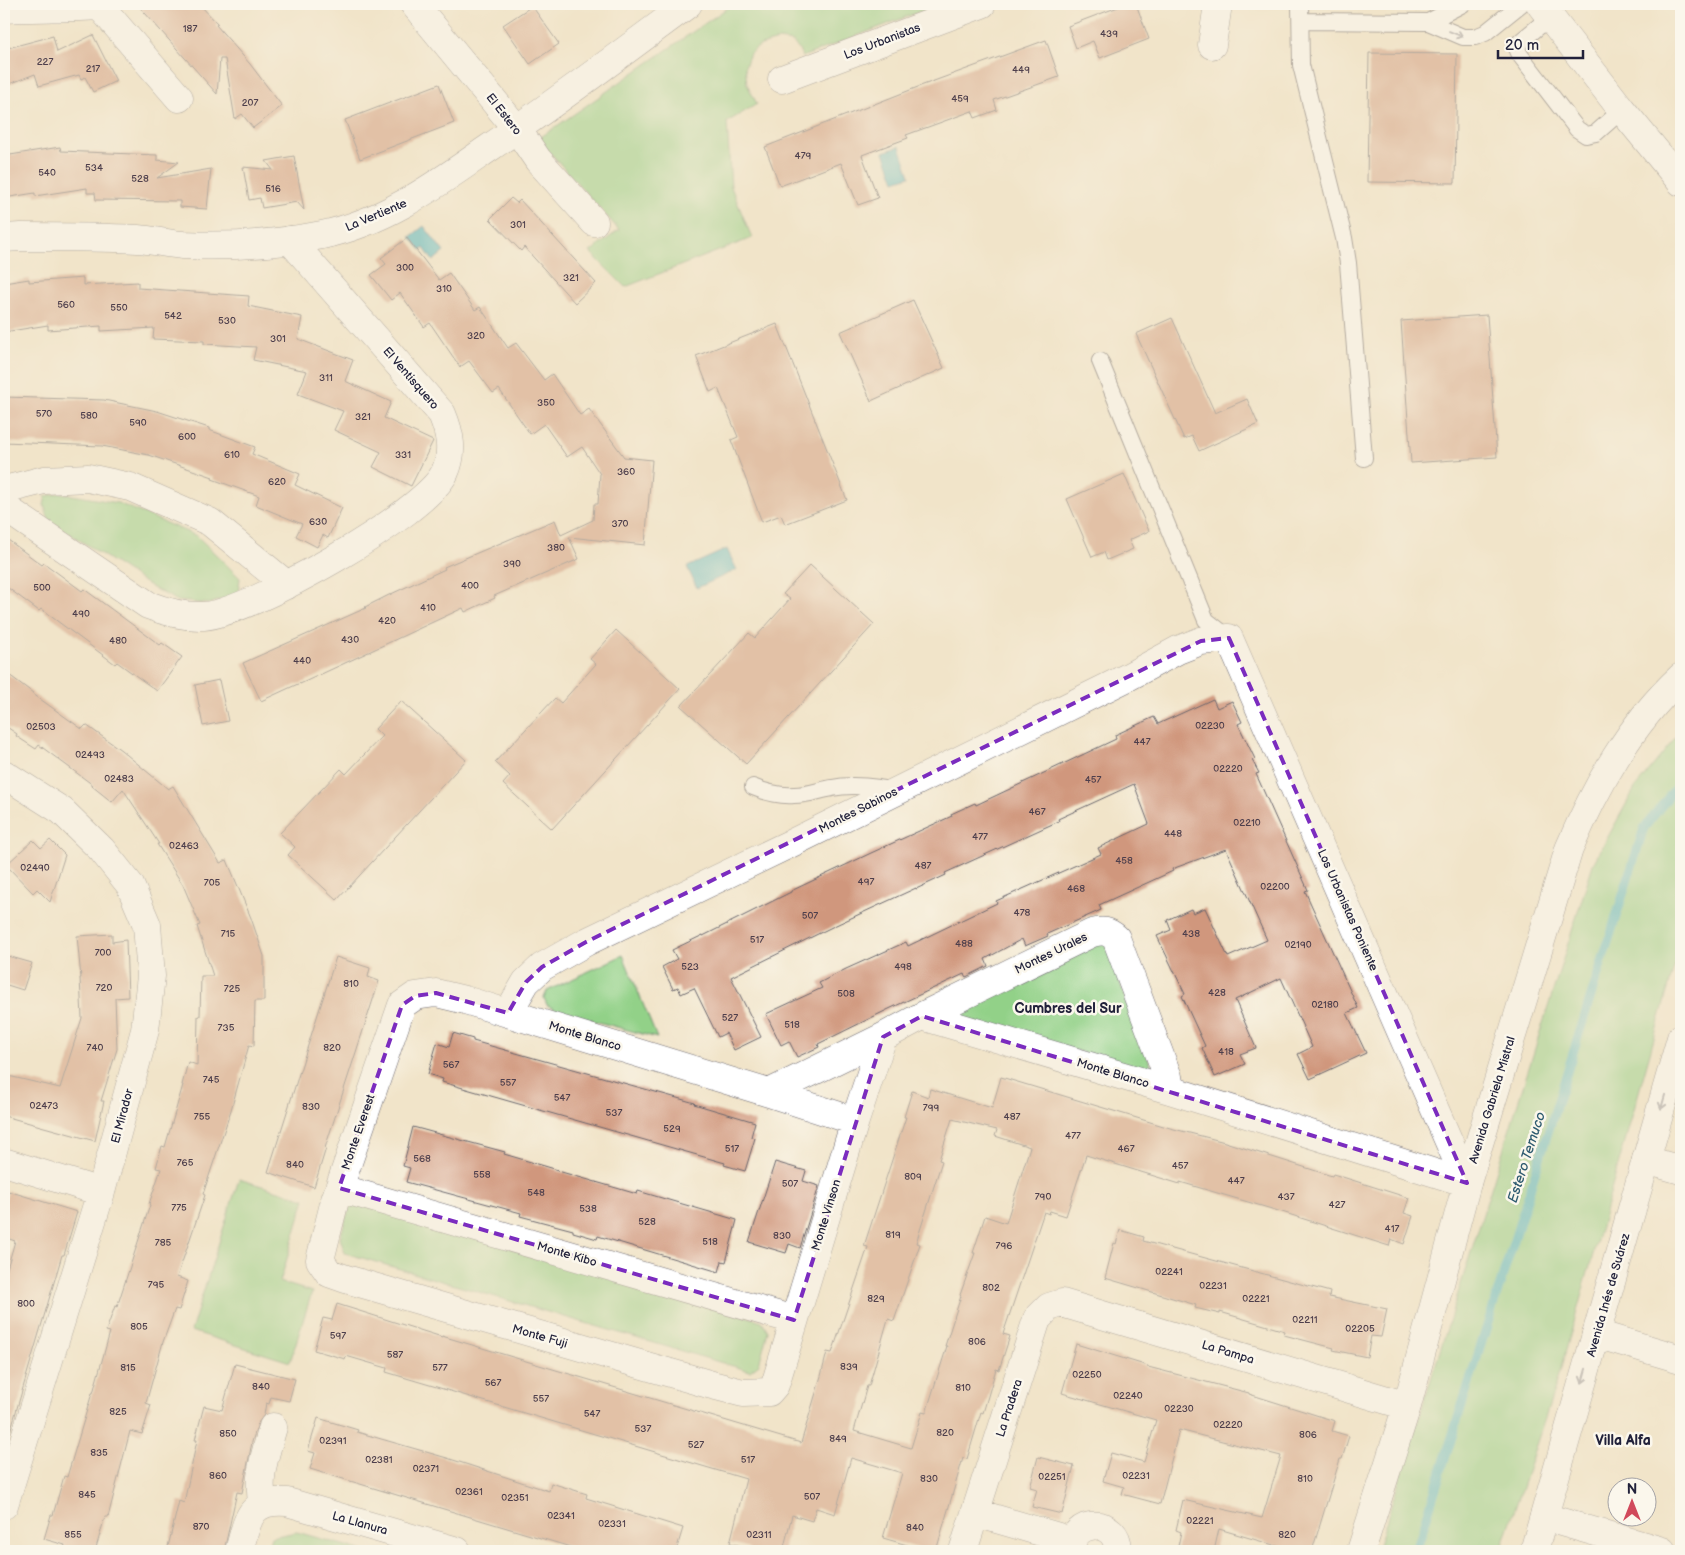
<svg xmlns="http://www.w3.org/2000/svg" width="1685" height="1555" viewBox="0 0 1685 1555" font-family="'Balsamiq Sans',sans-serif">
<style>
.green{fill:#92d188;stroke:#5a7a62}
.water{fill:#46b4c2;stroke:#346b7e}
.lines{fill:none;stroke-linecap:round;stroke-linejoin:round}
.stream{stroke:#46b4c2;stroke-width:9}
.building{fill:#d0977d;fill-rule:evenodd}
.lane-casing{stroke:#6a666d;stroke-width:18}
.street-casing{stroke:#6a666d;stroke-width:29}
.secondary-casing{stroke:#6a666d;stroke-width:29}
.lane{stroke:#fff;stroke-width:16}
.street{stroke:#fff;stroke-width:28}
.secondary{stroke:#fff;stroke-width:28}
.oneway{stroke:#9c9ca7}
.marked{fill:none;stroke:#7b2cbf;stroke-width:4;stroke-dasharray:10 6;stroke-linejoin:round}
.labels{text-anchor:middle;stroke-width:5;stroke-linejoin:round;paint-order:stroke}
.number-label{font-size:10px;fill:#4e3f4c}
.street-label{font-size:12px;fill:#22223b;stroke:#fbf7ec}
.neighbourhood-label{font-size:14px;font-weight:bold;fill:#22223b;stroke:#fbf7ec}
.water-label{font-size:14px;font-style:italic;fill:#305c71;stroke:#fbf7ec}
</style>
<rect width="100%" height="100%" fill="#fbf7ec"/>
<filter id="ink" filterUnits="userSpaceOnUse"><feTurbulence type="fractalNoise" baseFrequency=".02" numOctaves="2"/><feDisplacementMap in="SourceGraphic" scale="10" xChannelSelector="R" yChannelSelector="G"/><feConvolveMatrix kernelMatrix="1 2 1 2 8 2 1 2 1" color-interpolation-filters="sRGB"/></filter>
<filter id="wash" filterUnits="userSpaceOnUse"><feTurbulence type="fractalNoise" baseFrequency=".0096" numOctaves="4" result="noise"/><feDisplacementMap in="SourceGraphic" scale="20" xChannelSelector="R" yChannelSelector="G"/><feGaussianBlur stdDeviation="1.12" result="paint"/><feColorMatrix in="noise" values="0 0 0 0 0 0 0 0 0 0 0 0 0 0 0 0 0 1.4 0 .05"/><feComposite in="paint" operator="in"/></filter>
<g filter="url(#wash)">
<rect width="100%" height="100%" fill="#f1e4c9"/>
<path class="green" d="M733,4H940L802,57L799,50L793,42L778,40L761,45L750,53L745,66L747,84L757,104L727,122L731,187L752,238L625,287L590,252L619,230L538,139Z
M61,493L118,503L197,536L240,578L238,594L209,604L178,601L153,588L49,520L44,505L46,496Z
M1681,731V943L1557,1382L1501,1551H1377L1593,864L1635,788Z
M1104,940L1152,1068L1146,1070L965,1020L962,1008Z
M623,955L657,1038L558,1011L547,1005L544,998L547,991Z
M239,1179L305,1199L280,1282L312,1292L290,1362L191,1331Z
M358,1204L762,1321L768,1331L759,1364L750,1371L345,1253L340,1238L349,1208Z
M297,1532L364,1551H267L271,1537Z"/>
<path class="water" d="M900,146L910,176L895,181L884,152Z
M424,226L444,252L433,261L424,248L421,250L410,237Z
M727,549L737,570L697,588L687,567Z"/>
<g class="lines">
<path class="stream" d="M1416,1551L1644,828L1681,781"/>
</g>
<g id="blocks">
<path class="building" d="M137,4H199L218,24L216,25L250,64L282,106L253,128L242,114L235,119L225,59H220L217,94Z
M1126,4H1136L1149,39L1100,58L1093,41L1076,48L1068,26Z
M532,6L559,44L530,64L503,25Z
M93,35L116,81L93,92L85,77L81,79L79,75L39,86L35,74L4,86V49L53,36L57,52Z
M1046,40L1059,77L994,100L997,110L975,118L972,111L906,135L908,138L862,155L878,198L858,205L841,163L780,186L765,147L923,85Z
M1369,53L1457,54L1455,183L1367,182Z
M439,84L454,123L360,159L345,120Z
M60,147L61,151L157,155V160L179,162L157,178L211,169L207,209L180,207V201L96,200L95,193H87V188L35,196V193L4,198V156Z
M294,156L304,210L297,202L262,208L260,198L249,200L243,167L273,170L266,161Z
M511,198L517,203L520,200L596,283L575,303L524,247L521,251L490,219Z
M407,238L439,280L449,273L475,310L480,307L508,348L516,343L544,380L552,374L580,415L589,409L624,457L652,460L645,545L569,537L579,559L494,596L495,598L465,612L463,608L300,684V683L261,701L243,663L366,608L365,607L389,595L445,569L444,567L555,520L561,535L593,520L594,504H598L600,474L582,447L567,457L544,424L530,434L499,389L493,393L469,361L460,367L430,323L424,327L400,293L391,300L371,275L386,264L381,258Z
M83,278V285L138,282V288L249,296L248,306L302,317L298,339L353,360L345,381L391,402L384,418L433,441L411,486L373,467L381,452L334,430L343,411L298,394L307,371L253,360L256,347L204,344V341L153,339L154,328L101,331V326L48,330V325L4,332V283L29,279V282Z
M913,300L944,368L871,401L840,332Z
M1487,315L1497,457L1411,463L1401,321Z
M1172,318L1215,413L1247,399L1258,424L1199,451L1192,436L1184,439L1136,334Z
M777,324L847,500L785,524L781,515L762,522L731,440L738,437L718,388L710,392L696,356Z
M4,397L104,400L157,411L209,428V430L255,447L252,454L300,474L295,485L342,508L328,538L323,535L317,547L296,536L302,524L256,505L259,496L212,479L213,477L149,455L102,446L4,442Z
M1124,474L1149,531L1129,540L1133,549L1107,560L1104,552L1092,557L1067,499Z
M4,537L42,565L44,563L82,591L84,589L160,645L162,643L182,657L157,691L117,662L115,664L41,609L39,611L4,585Z
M810,565L874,624L746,764L681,706L749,633L755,638L790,599L783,594Z
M616,630L680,689L552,829L503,784L510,776L495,762L555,698L561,703L596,664L590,659Z
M4,671L33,693V694L82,729L86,725L121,750L168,789L173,786L220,863L227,860L251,918L264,956V1001H255L254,1046L249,1045L231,1110L203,1194L205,1195L177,1277L188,1281L179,1310L175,1309L163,1342L146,1403L151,1405L142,1434L130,1431L108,1517H105L95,1551H63L65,1545L44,1539L51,1515H53L64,1476L67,1477L92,1393H93L110,1332L106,1331L115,1306L117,1307L150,1205L149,1204L161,1169L156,1168L162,1146L165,1147L183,1085H182L188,1062L197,1065L198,1016H200L201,976H213L197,926L200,925L183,885L157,844H159L123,789L112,802L92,786L93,785L39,745L36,749L16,736L17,734L4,725Z
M219,680L228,721L203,726L195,685Z
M1213,699L1217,708L1232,701L1242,722L1238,724L1255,759L1252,760L1259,773L1256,774L1308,890L1305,891L1358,1008L1347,1013L1366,1053L1310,1079L1298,1054L1312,1047L1281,978L1235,1000L1256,1048L1240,1054L1245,1064L1215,1077L1202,1048L1205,1046L1182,996L1185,994L1157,936L1171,930L1167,920L1191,909L1193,913L1205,908L1228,957L1267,940L1226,849L1172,869L1173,871L1099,905L1101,910L1047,934L1048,936L1025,946L1022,939L985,959L988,966L966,977L964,974L889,1009L818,1044L819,1047L797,1057L789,1041L781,1045L766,1014L822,988L819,983L846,969L906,942L908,946L997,903L996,901L1101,854L1098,848L1149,824L1134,784L1058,819L1059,821L945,873L946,875L916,889V888L836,925L731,977L761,1037L734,1050L726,1033L718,1037L694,988L681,994L678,987L673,989L662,967L677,959L672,950L703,935V936L791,892V891L871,853L952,816L951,814L975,803L976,805L1116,739L1115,735L1154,717L1158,724Z
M401,701L466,760L337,900L288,855L295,847L280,833L341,769L346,774L382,736L375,729Z
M33,840L41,848L50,840L65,855L50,902L37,889L33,893L6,865Z
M112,934V942L126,940L128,997L115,998L117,1049L101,1101H104L95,1141L4,1116V1075L60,1088L82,1018L80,978H81L77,936Z
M4,955L32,963L23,990L4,984Z
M336,957L370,968L368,977L379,981L325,1148H326L314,1187L268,1172Z
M453,1033L473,1039V1041L695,1103L694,1104L755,1122L751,1137L755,1138L745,1171L724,1165L725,1163L442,1082L443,1079L428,1074L437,1043L449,1047Z
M1001,1077L1170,1128L1225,1142L1332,1176L1333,1174L1409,1198L1404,1213L1413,1216L1404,1244L1391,1239L1389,1246L1282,1212L1180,1182V1184L1154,1176L1086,1155L1066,1216L1050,1211L1049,1214L1044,1212L1003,1334L1010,1336L999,1370L996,1369L983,1413L981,1412L967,1459L963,1458L936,1551H928L883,1538L902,1473L851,1458L835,1514L816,1508L812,1521L792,1515L783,1551H749L750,1548L730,1543L746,1479L386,1372L387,1368L346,1356L345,1359L314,1350L323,1318L332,1320L337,1304L442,1337V1336L801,1443L821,1376L827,1352L832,1353L868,1247L864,1246L906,1117H904L912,1091L928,1097L930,1089L992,1108ZM952,1119L997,1130L995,1136L1030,1147L1006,1223L985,1216L973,1253H975L960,1295L961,1296L945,1346H947L926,1413L922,1412L911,1448L854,1431L867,1386H869L888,1319L894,1321L920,1244L916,1243L942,1161L939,1160Z
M413,1127L505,1152L504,1154L558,1170V1171L637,1194L638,1191L737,1220L726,1262L722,1261L719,1272L598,1236L597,1239L573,1232V1230L520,1216L521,1213L406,1182L410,1168L403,1166Z
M775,1162L806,1171L803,1181L819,1186L800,1248L789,1244L786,1253L749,1242Z
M8,1191L77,1212L64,1255H62L10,1432L4,1431V1279L15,1241L4,1237V1204Z
M1120,1230L1144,1237L1143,1241L1330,1292L1329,1297L1387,1309L1381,1337L1371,1336L1367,1357L1333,1350L1334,1348L1284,1335L1285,1331L1220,1312V1314L1195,1308L1196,1305L1105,1278L1114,1243L1116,1244Z
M1076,1344L1148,1366V1367L1249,1393V1394L1335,1421L1332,1431L1349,1436L1342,1459H1340L1312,1551H1294L1219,1529L1214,1551H1177L1181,1532L1176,1530L1183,1500L1262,1518L1281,1456L1179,1430L1160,1504L1122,1494L1124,1487L1103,1481L1111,1453L1144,1462L1156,1420L1062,1393Z
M235,1364L295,1379L289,1401L271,1397L269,1404L266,1403L264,1415L258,1423L252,1442L242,1493L237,1492L224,1551H167L179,1501L184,1503L197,1440H195L204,1406L222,1410Z
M318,1418L358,1430L357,1432L447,1458L549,1491L551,1483L587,1494L586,1498L683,1528L676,1551H584L310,1469L315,1453L308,1451Z
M1038,1457L1074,1466L1062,1514L1032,1507L1037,1489L1030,1487Z"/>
</g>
</g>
<g filter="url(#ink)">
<use href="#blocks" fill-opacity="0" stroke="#6a666d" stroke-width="1"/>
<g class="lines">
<defs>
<path id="lane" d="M1300,4L1301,65L1344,238L1348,263L1364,458
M1550,17L1520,42L1517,48L1520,55L1577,129L1586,135L1596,133L1622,110
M1301,21L1428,22L1463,37H1475L1485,33L1521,4
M1428,22L1463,4
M1100,361L1206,620L1229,638
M753,787C767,793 779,796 794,795C807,795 820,790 832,788C847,785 864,786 879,788C884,789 889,789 893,792"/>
<path id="street" d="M98,4L179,98
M414,4L517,129L538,160L594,222
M4,9C36,7 68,8 100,6
M1212,45L1218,4
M782,79L982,4
M4,490L44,480L88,478L130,487L210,522L287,585
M4,507L148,605C166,612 184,617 204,616C250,613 426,514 445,472C454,452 450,433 442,414L290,240
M4,774L62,811L102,850L130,885L147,925L151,976L145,1030L101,1192L4,1505
M508,1013L526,982L542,967L586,942L798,840L1128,677L1178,650L1201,641L1229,638L1467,1183
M922,1016L1170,1090L1467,1183
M769,1093L883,1037L922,1016L1092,933C1103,930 1108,931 1116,938L1168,1077L1170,1090
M855,1121L769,1093L465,1000L436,993L415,996L402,1005L335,1200L320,1260L329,1273L346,1279L712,1385L743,1393L769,1392L775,1385L855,1121L883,1037
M1646,1160L1681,1170
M4,1162L101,1192
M339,1188L794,1320
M1596,1334L1681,1359
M263,1504C256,1478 266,1452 273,1427
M976,1513L1072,1541
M1544,1517L1662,1551
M239,1551C248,1520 248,1499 287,1502L457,1551
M963,1551L1037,1319L1049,1307L1062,1303L1407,1406
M1071,1551C1071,1517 1119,1517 1118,1551
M1361,1551L1407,1406L1467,1183"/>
<path id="secondary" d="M1540,4L1622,110L1681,182
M4,238L21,237C60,237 99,237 138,239C153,240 168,244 183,245C230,247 277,244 322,235C386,222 437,184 489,148C557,102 622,53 688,4
M1467,1183L1569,849C1596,786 1630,724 1681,677
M1534,1551L1681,1038"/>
</defs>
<use href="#lane" class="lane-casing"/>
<use href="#street" class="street-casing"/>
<use href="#secondary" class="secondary-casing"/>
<use href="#lane" class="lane"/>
<use href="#street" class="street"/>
<use href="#secondary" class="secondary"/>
</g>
<defs><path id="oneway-shaft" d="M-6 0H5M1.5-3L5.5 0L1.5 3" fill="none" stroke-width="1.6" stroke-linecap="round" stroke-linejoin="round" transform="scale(1.25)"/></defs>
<g class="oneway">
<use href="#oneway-shaft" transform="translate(1456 34) rotate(22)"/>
<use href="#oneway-shaft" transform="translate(1663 1102) rotate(106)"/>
<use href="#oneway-shaft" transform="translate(1584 1376) rotate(106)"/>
</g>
</g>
<path d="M0 0H1685V1555H0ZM1229,638L1467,1183L922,1016L883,1037L794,1320L339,1188L402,1005L415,996L436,993L508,1013L526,982L542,967L586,942L1201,641Z" fill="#f1e4c9" fill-opacity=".55" fill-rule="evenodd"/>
<path class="marked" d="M1229,638L1467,1183L922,1016L883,1037L794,1320L339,1188L402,1005L415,996L436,993L508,1013L526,982L542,967L586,942L1201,641Z"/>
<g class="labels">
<g class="number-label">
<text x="190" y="32">187</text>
<text x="1109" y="37">439</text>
<text x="45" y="65">227</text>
<text x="93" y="72">217</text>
<text x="1021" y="73">449</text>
<text x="960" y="102">459</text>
<text x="250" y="106">207</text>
<text x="803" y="159">479</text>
<text x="94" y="171">534</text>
<text x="47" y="176">540</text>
<text x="140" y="182">528</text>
<text x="273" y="192">516</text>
<text x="518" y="228">301</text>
<text x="405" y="271">300</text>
<text x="571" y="281">321</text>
<text x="444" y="292">310</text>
<text x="66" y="308">560</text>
<text x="119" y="311">550</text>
<text x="173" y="319">542</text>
<text x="227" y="324">530</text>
<text x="476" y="339">320</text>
<text x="278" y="342">301</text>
<text x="326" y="381">311</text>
<text x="546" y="406">350</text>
<text x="44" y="417">570</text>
<text x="89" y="419">580</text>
<text x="363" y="420">321</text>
<text x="138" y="426">590</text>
<text x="187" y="440">600</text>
<text x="232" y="458">610</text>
<text x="403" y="458">331</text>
<text x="626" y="475">360</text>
<text x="277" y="485">620</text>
<text x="318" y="525">630</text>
<text x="620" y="527">370</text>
<text x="556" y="551">380</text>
<text x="512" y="567">390</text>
<text x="470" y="589">400</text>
<text x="42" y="591">500</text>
<text x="428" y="611">410</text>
<text x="81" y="617">490</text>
<text x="387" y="624">420</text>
<text x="350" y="643">430</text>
<text x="118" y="644">480</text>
<text x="302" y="664">440</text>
<text x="1210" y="729">02230</text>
<text x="41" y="730">02503</text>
<text x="1142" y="745">447</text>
<text x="90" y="758">02493</text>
<text x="1228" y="772">02220</text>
<text x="119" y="782">02483</text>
<text x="1093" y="783">457</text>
<text x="1037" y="815">467</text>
<text x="1247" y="826">02210</text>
<text x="1173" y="837">448</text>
<text x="980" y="840">477</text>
<text x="184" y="849">02463</text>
<text x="1124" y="864">458</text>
<text x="923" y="869">487</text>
<text x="35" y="871">02490</text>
<text x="866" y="885">497</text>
<text x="212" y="886">705</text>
<text x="1275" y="890">02200</text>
<text x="1076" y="892">468</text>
<text x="1022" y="916">478</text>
<text x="810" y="919">507</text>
<text x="228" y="937">715</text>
<text x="1191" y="937">438</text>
<text x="757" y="943">517</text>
<text x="964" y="947">488</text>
<text x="1298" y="948">02190</text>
<text x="103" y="956">700</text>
<text x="690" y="970">523</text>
<text x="903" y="970">498</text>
<text x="351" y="987">810</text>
<text x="104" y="991">720</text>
<text x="232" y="992">725</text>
<text x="1217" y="996">428</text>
<text x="846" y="997">508</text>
<text x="1325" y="1008">02180</text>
<text x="730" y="1021">527</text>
<text x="792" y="1028">518</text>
<text x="226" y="1031">735</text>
<text x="95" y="1051">740</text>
<text x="332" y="1051">820</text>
<text x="1226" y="1055">418</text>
<text x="451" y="1068">567</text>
<text x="211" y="1083">745</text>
<text x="508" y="1086">557</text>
<text x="562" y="1101">547</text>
<text x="44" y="1109">02473</text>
<text x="311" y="1110">830</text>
<text x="931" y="1111">799</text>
<text x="614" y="1116">537</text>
<text x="202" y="1120">755</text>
<text x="1012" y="1120">487</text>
<text x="672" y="1132">529</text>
<text x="1073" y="1139">477</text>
<text x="732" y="1152">517</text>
<text x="1126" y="1152">467</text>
<text x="422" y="1162">568</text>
<text x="185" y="1166">765</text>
<text x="295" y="1168">840</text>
<text x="1180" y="1169">457</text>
<text x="482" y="1178">558</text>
<text x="913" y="1180">809</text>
<text x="1236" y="1184">447</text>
<text x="790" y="1187">507</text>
<text x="536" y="1196">548</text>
<text x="1043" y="1200">790</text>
<text x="1286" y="1200">437</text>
<text x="1337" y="1208">427</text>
<text x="179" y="1211">775</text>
<text x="588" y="1212">538</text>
<text x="647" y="1225">528</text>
<text x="1392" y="1232">417</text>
<text x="893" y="1238">819</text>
<text x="782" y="1239">830</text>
<text x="710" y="1245">518</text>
<text x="163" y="1246">785</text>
<text x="1004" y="1249">796</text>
<text x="1169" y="1275">02241</text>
<text x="156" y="1288">795</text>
<text x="1213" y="1289">02231</text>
<text x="991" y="1291">802</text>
<text x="876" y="1302">829</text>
<text x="1256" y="1302">02221</text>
<text x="26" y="1307">800</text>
<text x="1305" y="1323">02211</text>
<text x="139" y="1330">805</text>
<text x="1360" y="1332">02205</text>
<text x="338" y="1339">597</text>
<text x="977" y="1345">806</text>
<text x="395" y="1358">587</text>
<text x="849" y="1370">839</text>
<text x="128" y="1371">815</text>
<text x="440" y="1371">577</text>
<text x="1087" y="1378">02250</text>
<text x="493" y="1386">567</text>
<text x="261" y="1390">840</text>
<text x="963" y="1391">810</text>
<text x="1128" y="1399">02240</text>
<text x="541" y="1402">557</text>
<text x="1179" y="1412">02230</text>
<text x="118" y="1415">825</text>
<text x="592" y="1417">547</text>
<text x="1228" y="1428">02220</text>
<text x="643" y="1432">537</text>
<text x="945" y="1436">820</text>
<text x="228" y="1437">850</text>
<text x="1308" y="1438">806</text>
<text x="838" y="1442">849</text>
<text x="333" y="1444">02391</text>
<text x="696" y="1448">527</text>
<text x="99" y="1456">835</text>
<text x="379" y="1463">02381</text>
<text x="748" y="1463">517</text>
<text x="426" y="1472">02371</text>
<text x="218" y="1479">860</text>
<text x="1136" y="1479">02231</text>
<text x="1052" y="1480">02251</text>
<text x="929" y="1482">830</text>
<text x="1305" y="1482">810</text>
<text x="469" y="1495">02361</text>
<text x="87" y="1498">845</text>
<text x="812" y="1500">507</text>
<text x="515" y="1501">02351</text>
<text x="561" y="1519">02341</text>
<text x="1200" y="1524">02221</text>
<text x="612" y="1527">02331</text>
<text x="201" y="1530">870</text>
<text x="915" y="1531">840</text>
<text x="73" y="1538">855</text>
<text x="759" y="1538">02311</text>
<text x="1287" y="1538">820</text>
</g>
<g class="street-label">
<text transform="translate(882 41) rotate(-21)" y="4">Los Urbanistas</text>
<text transform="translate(504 114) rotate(52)" y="4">El Estero</text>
<text transform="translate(376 215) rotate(-23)" y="4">La Vertiente</text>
<text transform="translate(411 378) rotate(49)" y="4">El Ventisquero</text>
<text transform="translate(858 810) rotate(-27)" y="4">Montes Sabinos</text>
<text transform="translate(1348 910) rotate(66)" y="4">Los Urbanistas Poniente</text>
<text transform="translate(1051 953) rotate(-26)" y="4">Montes Urales</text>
<text transform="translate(585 1036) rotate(17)" y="4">Monte Blanco</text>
<text transform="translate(1113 1073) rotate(17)" y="4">Monte Blanco</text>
<text transform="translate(1492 1100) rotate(-73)" y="4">Avenida Gabriela Mistral</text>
<text transform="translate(122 1116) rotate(-75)" y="4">El Mirador</text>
<text transform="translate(358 1132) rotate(-71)" y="4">Monte Everest</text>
<text transform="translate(826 1215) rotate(-73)" y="4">Monte Vinson</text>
<text transform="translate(567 1254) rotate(16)" y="4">Monte Kibo</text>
<text transform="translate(1608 1295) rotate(-74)" y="4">Avenida Inés de Suárez</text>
<text transform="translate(540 1336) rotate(16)" y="4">Monte Fuji</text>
<text transform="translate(1228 1352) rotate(17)" y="4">La Pampa</text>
<text transform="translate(1009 1408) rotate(-72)" y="4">La Pradera</text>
<text transform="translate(360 1523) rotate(16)" y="4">La Llanura</text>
</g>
<g class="neighbourhood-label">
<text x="1068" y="1013">Cumbres del Sur</text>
<text x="1623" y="1445">Villa Alfa</text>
</g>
<g class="water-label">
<text transform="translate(1526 1157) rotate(-72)" y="5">Estero Temuco</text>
</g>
</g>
<rect width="1685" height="1555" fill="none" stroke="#fbf7ec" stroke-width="20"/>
<g transform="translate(1632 1502)"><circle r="24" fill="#fbf7ec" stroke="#a4a2a5"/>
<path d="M0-4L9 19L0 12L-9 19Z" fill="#d1495b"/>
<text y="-8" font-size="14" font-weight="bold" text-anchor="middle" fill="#22223b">N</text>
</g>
<path d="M1498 50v8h85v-8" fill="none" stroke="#22223b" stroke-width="2.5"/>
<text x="1505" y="50" font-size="15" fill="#22223b" stroke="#fbf7ec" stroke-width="4" paint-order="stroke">20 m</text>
</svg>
